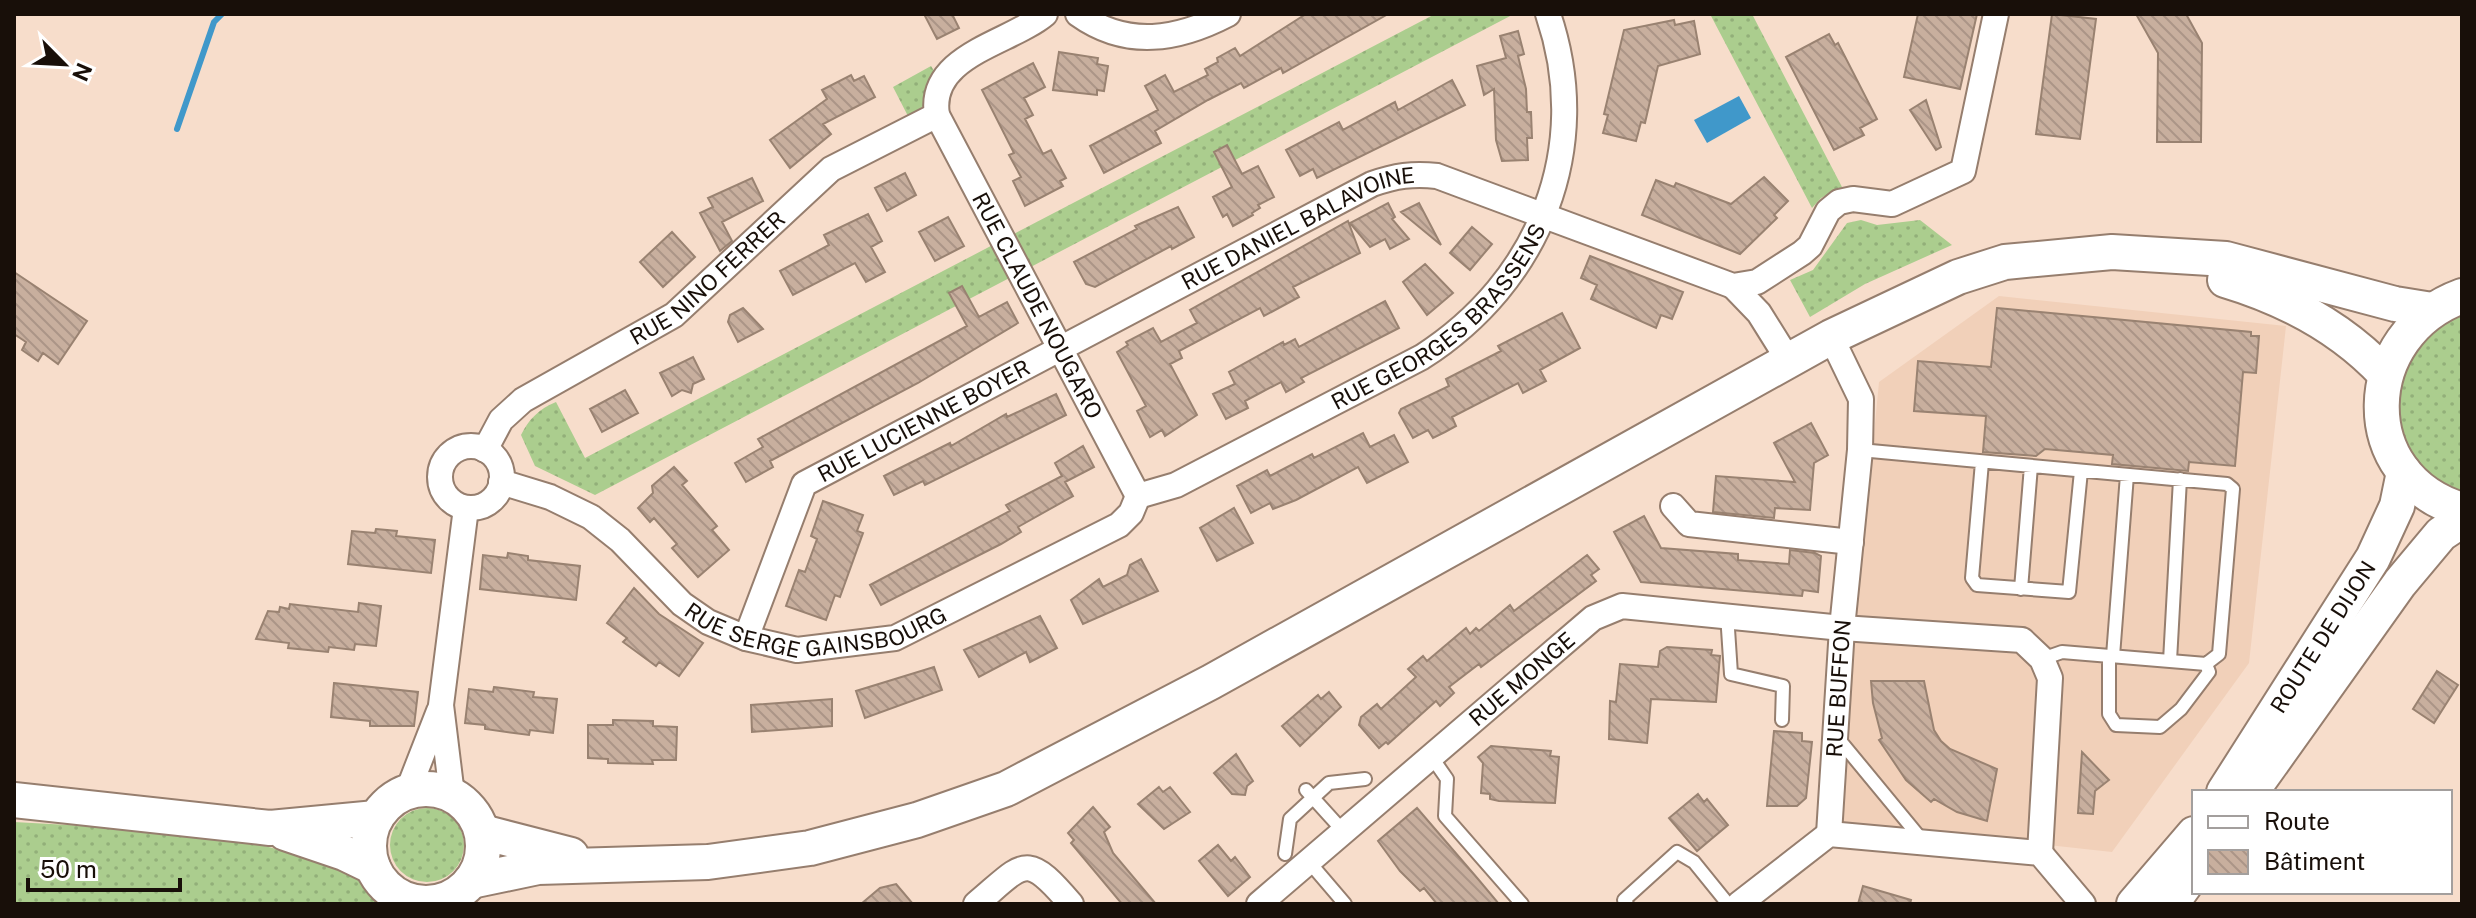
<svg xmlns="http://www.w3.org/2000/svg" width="2476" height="918" viewBox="0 0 2476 918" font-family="'Public Sans',sans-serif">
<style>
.built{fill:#f1d0b9}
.grass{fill:url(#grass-dots)}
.water{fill:#4098ca}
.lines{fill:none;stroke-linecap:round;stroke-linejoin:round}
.stream{stroke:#4098ca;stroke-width:6}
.building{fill:url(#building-back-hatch);stroke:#998271;stroke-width:2}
.lane-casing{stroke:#967e6e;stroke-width:16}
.street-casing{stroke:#967e6e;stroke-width:28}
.secondary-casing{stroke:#967e6e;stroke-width:38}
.lane{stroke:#fff;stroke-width:12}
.street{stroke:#fff;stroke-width:24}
.secondary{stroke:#fff;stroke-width:34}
.labels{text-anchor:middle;stroke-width:6;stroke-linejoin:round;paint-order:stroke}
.street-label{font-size:22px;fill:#180f09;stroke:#fff}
</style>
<defs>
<pattern id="grass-dots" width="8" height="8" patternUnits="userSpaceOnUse" patternTransform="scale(2)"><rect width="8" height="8" fill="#abcd8e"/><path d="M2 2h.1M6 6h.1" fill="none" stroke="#92af79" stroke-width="1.8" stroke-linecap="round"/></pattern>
<pattern id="building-back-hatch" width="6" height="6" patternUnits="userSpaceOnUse" patternTransform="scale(2)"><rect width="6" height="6" fill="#c8af9e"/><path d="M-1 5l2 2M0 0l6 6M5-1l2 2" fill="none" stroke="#ab9587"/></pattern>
</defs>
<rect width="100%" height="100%" fill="#f7ddcb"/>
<path class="built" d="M1999,296L2286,326L2249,663L2112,852L1837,822L1879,382Z"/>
<path class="grass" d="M1435,14H1514L595,495L535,466L521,435C529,419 539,409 556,402L585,458Z
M1710,14H1752L1842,187L1821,198L1812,208Z
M931,66L938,77L924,105L909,118L893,87Z
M1861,220L1877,225L1920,220L1952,245L1865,284L1810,317L1790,280L1813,270L1847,223Z
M2462,310V496L2420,469L2396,419L2403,364L2450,315Z
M390 845a37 37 0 1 1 74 0a37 37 0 1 1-74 0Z
M14,822L214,833L358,870L392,904H14Z"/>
<path class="water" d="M1739,96L1751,118L1707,143L1694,120Z"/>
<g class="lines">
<path class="stream" d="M177,129L214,22L222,14"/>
</g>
<path class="building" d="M924,14H952L959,28L937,39Z
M1306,14H1388L1283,73L1281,68L1244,88L1241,83L1208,100L1155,131L1161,143L1104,173L1090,146L1158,110L1145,86L1165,75L1174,92L1208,75L1205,69L1218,62L1217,58L1235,48L1240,56Z
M1918,14H1977L1960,89L1904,77Z
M2052,14L2096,19L2080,139L2036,134Z
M2136,14H2186L2202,43L2201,142H2157L2158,53Z
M1674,20L1675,25L1694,21L1700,54L1658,66L1645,123L1641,122L1636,141L1603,133L1608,115L1604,114L1624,30Z
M1518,31L1524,54L1518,56L1526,89L1527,112H1531L1532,138H1527L1528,160L1502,161L1496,140L1494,89L1484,95L1477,66L1506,58L1500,36Z
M1829,34L1835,45L1838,43L1877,119L1860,128L1864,135L1834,150L1786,57Z
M1059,52L1098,58L1097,64L1108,66L1104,91L1097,90V95L1053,90Z
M1033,63L1045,87L1024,98L1033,115L1025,119L1043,154L1051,150L1066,178L1060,181L1063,186L1025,206L1013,181L1021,177L1009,155L1014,153L982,90Z
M851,75L854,81L864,76L875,97L823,124L831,134L790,168L770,140L827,99L822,90Z
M1452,80L1465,105L1317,178L1313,169L1300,176L1286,150L1339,122L1343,130L1395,102L1398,110Z
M1926,100L1941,147L1936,150L1910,110Z
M1227,145L1242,174L1258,166L1274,197L1258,205L1260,208L1252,213L1253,215L1233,226L1227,214L1223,217L1213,197L1232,187L1214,152Z
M905,173L916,195L887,211L875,188Z
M1764,177L1788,201L1774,215L1777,218L1740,254L1642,215L1656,180L1674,187L1676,183L1731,204Z
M752,178L763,201L722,222L732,241L720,251L700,213L713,207L708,198Z
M1388,203L1395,217L1392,219L1409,239L1390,249L1385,239L1370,247L1350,223Z
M1419,203L1441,245L1401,212Z
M1178,207L1194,237L1172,249L1171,246L1095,287L1086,284L1074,262L1137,229L1135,226Z
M868,214L882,241L871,247L885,272L866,282L855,263L793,295L780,271L829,245L824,235Z
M948,217L964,246L935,261L919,232Z
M1348,221L1360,253L1293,287L1299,297L1264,316L1260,308L1179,351L1182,358L1170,364L1197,415L1165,436L1162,430L1150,437L1137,411L1146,406L1117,352L1128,345L1126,342L1153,328L1161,342L1197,323L1190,310Z
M1472,227L1492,244L1470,270L1450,253Z
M672,232L695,257L663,287L640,262Z
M1590,256L1683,292L1672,319L1661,315L1656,328L1591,299L1597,285L1581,278Z
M1425,264L1453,293L1427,315L1403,282Z
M14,272L87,321L58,364L43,353L38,361L22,350L26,342L14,334Z
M962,286L979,317L1007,302L1018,323L918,383L770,461L773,467L746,482L735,463L763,447L758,439L967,326L949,293Z
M1385,301L1399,328L1301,378L1304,382L1286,392L1281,382L1260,393L1245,401L1248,408L1226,419L1213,394L1235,384L1229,372L1283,342L1284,345L1295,339L1299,347Z
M743,308L763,329L738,342L728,322L730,315Z
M1997,308L2251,332V336H2259L2256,373L2243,372L2235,466L2189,462L2188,471L2112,464L2113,455L2045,449L2036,456L1983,452L1986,416L1914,411L1918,361L1991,367Z
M1562,313L1580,348L1540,370L1546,381L1523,393L1518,383L1452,417L1456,426L1445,432L1433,438L1428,430L1413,438L1399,413L1401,409L1449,386L1446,379L1501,351L1498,346Z
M693,357L704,379L693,384L691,393L682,390L672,396L660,373Z
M625,390L638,413L602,432L590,409Z
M1056,394L1066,415L925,485L923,481L894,495L884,476L950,443L951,446L1006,414L1007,417Z
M1811,423L1828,455L1814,463L1810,510L1775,508L1774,518L1713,512L1716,476L1795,482L1774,443Z
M1363,433L1370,447L1394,435L1408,462L1367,483L1358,467L1296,500L1273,509L1270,503L1251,513L1237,486L1267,470L1270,476L1312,454L1314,458Z
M1083,446L1094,467L1065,482L1073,496L1018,527L1021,532L1001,544L881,605L870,585L1010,511L1006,505L1062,476L1055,463Z
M674,467L687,481L682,485L717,526L712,530L729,550L698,577L672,548L677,544L654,518L650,522L638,508L653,493L652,486Z
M823,501L863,515L857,531L863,533L840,597L835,595L826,620L786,606L799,570L805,572L817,539L811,536Z
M1234,508L1253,543L1217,561L1200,528Z
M1644,516L1661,548L1738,554V560L1789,564L1790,550L1815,553L1821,556L1818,592L1803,590L1802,596L1641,582L1614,532Z
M376,529L397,531L396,536L435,540L431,573L348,564L352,531L375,533Z
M508,553L528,556V560L580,566L576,600L480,589L483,555L507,558Z
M1587,555L1599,569L1591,575L1596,581L1481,667L1479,664L1449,687L1454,693L1440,706L1436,701L1388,744L1386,742L1379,748L1359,725L1361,717L1377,704L1381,709L1416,677L1408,669L1423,656L1427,661L1466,628L1470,634L1476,628L1479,631L1510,605L1514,611Z
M1141,559L1158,591L1083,624L1071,600L1099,579L1103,587L1127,575L1130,565Z
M634,588L659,614L703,643L679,676L659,662L656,666L623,642L627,638L607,623Z
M359,603L381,606L376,646L355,644L354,650L329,647L328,652L288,648L289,643L256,639L268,611L279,612L280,607L289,609L290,604L358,612Z
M1040,616L1057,648L1030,662L1026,652L979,677L964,650Z
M1667,647L1712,650L1711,655L1720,656L1716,702L1651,699L1647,743L1609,739L1610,701L1616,702L1620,664L1658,667L1660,651Z
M934,667L942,690L865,718L856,691Z
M2437,671L2458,685L2434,723L2413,709Z
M1871,681H1924L1934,730L1941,741L1950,749L1997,769L1987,821L1957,812L1934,799L1931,802L1906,780L1879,740L1882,738L1873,703Z
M334,683L418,692L414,726H370V721L331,717Z
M494,687L534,692L533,697L557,699L553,733L530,730L529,735L485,729V725L465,723L469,689L493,692Z
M1329,692L1341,707L1300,746L1282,726L1318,695L1321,699Z
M832,699V726L752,732L751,705Z
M613,720L653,721V726L677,727L676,760H652L653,764L608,763V759L588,758V725H613Z
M1774,731L1802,733V741L1812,742L1806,798L1797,806H1767Z
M1491,746L1551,751L1550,756L1559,757L1555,803L1499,801L1490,799V794L1481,793L1483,763L1478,757Z
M2082,752L2109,780L2095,791L2093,814L2078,813Z
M1236,754L1253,781L1247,786L1245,795L1232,794L1214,773Z
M1159,787L1163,792L1170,787L1190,812L1164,829L1138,804Z
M1698,794L1704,802L1707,799L1728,825L1697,851L1669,818Z
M1093,807L1110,827L1104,832L1113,853L1156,904H1122L1071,843L1074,840L1068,833Z
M1417,808L1478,879L1499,904H1437L1424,888L1420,891L1400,871L1378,841Z
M1218,845L1231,861L1235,857L1250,877L1228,896L1199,861Z
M896,884L913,904H861L880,888Z
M1863,886L1911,900L1910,904H1858Z"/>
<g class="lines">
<defs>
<path id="lane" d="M1860,450L2227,484L2233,489L2219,654L2206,664
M1982,462L1972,578L1977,585L2069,592L2081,471
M2021,589L2031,466
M1727,614L1731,674L1783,686L1782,720
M2113,656L2127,475
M2042,659L2062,652L2206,664L2209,672L2181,709L2160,727L2116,725L2109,714V656
M2170,661L2180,479
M1837,737L1922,840
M1431,756L1447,779L1445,816L1522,904
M1306,790L1344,832
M1285,854L1290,819L1329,783L1365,779
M1310,863L1345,904
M1627,904L1624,900L1677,852L1694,862L1728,904"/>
<g id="street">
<path id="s1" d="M1045,14C1011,43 927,55 937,115L1138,496"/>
<path d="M1078,14C1127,49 1178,40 1228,14"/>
<path d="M1733,286L1759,313L1789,361"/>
<circle cx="471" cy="477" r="31"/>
<path id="s2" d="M485,450L501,420L523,400L674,315L831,169L937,115"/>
<path id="s3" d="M501,482L550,497L591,517L620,540L682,604L708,622L746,638L797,650L895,638L1119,525L1131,513L1138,496"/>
<path id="s4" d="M1138,496L1176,485L1422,357C1539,282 1594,149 1548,14"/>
<path d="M1673,506L1689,524L1851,542"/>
<path id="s5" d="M746,638L804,484L1372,184C1395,176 1413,173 1437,176L1733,286L1757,282L1802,253L1810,246L1828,211L1839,202L1853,199L1892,204L1963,171L1996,14"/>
<path d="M407,793L439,711"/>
<path d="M452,795L441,705L466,508"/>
<path id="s6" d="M1829,834L1842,628L1860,450L1861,399L1831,337"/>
<path d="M403,898L404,904"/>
<path d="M441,904L442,901"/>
<path d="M976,904C1025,863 1025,850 1071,904"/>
<path id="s7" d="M1259,904L1593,618L1622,606L1842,628L2022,640L2042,659L2050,678L2040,853"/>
<path d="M1739,904L1829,834L2040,853L2083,904"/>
</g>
<g id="secondary">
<path d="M2225,280C2285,298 2342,328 2385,374"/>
<path d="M2462,296C2358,334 2352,477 2462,510"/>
<circle cx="426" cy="846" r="57"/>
<path id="s8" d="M2224,792L2373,558L2397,506L2404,472"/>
<path d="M2251,792L2400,583L2441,534L2462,520"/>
<path d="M14,800L270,828L376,818"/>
<path d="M482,832L571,855"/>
<path d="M285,833L344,853L373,867"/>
<path d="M471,881L538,867L708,862L810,848L917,820L1006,789L1211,682L1831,337L1958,277L2005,262L2112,252L2226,259L2395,304L2432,310"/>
<path d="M2134,904L2194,834"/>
<path d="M2171,904L2194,872"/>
</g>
</defs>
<use href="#lane" class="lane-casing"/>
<use href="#street" class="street-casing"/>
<use href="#secondary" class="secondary-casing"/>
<use href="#lane" class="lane"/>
<use href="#street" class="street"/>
<use href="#secondary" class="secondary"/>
</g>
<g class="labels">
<g class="street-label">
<text dy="8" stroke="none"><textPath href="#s5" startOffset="722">RUE DANIEL BALAVOINE</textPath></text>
<text dy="8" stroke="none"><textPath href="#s2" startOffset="286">RUE NINO FERRER</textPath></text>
<text dy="8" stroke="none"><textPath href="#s1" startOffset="374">RUE CLAUDE NOUGARO</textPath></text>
<text dy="8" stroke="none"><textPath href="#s4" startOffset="356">RUE GEORGES BRASSENS</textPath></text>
<text dy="8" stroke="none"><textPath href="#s5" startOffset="300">RUE LUCIENNE BOYER</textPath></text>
<text dy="8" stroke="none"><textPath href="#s3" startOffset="366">RUE SERGE GAINSBOURG</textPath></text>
<text dy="8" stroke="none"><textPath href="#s8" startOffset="184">ROUTE DE DIJON</textPath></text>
<text dy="8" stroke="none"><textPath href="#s7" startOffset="346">RUE MONGE</textPath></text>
<text dy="8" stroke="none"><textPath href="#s6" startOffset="146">RUE BUFFON</textPath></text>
</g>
</g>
<rect width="2476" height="918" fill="none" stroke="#180f09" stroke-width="32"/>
<rect x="2192" y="790" width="260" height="104" fill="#ffffff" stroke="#a39f9d" stroke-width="2"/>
<rect x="2208" y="816" width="40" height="12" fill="#ffffff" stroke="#a39f9d" stroke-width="2"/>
<text x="2264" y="830" font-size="24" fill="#180f09">Route</text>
<rect x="2208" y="850" width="40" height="24" fill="url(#building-back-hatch)" stroke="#a39f9d" stroke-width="2"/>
<text x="2264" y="870" font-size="24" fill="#180f09">Bâtiment</text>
<g transform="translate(64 64) rotate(114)" stroke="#ffffff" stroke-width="6" paint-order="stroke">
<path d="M0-6L14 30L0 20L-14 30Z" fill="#180f09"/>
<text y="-12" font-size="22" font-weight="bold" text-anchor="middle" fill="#180f09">N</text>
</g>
<path d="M28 878v12h152v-12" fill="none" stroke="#180f09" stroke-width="4"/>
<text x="40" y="878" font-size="24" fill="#180f09" stroke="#ffffff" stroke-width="6" paint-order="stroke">50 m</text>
</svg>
